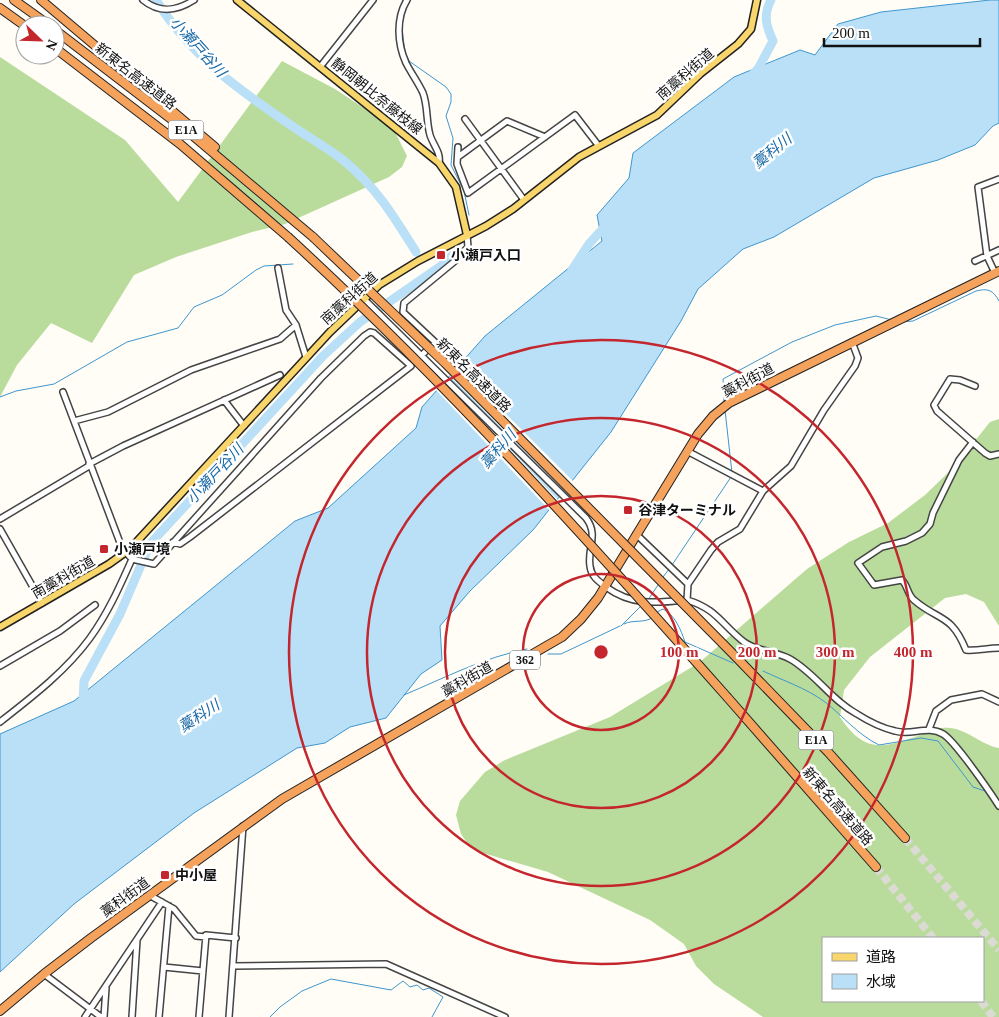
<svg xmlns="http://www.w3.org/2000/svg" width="999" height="1017" viewBox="0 0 999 1017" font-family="'Times New Roman','Noto Sans JP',serif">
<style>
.forest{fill:#b9dc9c;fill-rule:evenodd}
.water{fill:#b9e0f7;stroke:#3f96cf}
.pier{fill:#fffdf5}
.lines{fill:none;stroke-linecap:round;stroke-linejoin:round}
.stream{stroke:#3f96cf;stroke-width:1}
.river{stroke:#b9e0f7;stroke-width:9}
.highway-tunnel{stroke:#dbdad3;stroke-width:8;stroke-dasharray:8 4;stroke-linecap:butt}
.minor-casing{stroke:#444;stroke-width:8}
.major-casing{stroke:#222;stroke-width:9}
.highway-casing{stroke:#222;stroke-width:10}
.minor{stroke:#fff;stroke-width:5}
.major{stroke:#f9d66b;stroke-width:6}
.highway{stroke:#f5a25d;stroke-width:8}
.highway-bridge-casing{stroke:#222;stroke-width:10;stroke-linecap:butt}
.highway-bridge{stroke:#f5a25d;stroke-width:8}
.ring{fill:none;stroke:#c4262e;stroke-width:2.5}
.poi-dot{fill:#c4262e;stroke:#fff;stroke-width:2}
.labels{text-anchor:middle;stroke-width:5;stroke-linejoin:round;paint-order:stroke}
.shield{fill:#fff;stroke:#585858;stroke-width:1}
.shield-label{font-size:12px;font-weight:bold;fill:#111}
.street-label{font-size:14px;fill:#111;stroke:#fff}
.poi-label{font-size:14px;font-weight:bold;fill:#111;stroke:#fff;text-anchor:start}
.water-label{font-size:15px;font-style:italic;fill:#1768a6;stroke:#fff}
.centre{fill:#c4262e;stroke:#fff;stroke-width:2.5}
.ring-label{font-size:15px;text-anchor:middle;font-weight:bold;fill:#c4262e;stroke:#fff;stroke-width:5;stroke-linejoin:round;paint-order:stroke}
</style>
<rect width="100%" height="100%" fill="#fffdf5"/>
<path class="forest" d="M0,57L125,140L178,202L282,61L335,89L385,122L394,130L407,156L402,167L389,177L285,224L252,232L176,257L134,275L92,343L51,323L17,365L0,397Z
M999,419V626L984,602L966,594L945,598L870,657L844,690L840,717C864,753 882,749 920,735C927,733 935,728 942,728C964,725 978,744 999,748V1017H763L714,984L696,966L684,944L650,920L548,872L483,853L468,844L461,834L456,815L460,801L485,772L505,760L610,717L700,662L807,569L849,542L888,523L925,495L954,467L990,422ZM823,938H983V1001H823Z"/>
<path class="water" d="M990,0H999V123L993,126L975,145L938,160L874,178L774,237L743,249L698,289L681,321L611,432L533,530L470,591L440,626L442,660L421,674L386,718L350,727L325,743L297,748L194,813L74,904L0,972V734L74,701L295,521L328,508L416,428L422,407L485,336L602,241L597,215L629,178L633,153L734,77L800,50L815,55L838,24L881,12Z"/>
<path class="pier" d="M457,365L574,482L566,493L448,374Z
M444,379L559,501L551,512L435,389Z"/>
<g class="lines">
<path class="stream" d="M402,29L405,52L409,61L446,87L451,94V102L446,116L453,138L451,165L464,191L469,215
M901,322L913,321L976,291C988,288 993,290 999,301
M0,397L16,391L54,384L127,342L178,328L194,307L222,295L256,270L264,266L293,264
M724,401L723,379L792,342L835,325L876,316L892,320
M725,410L732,473
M672,565L731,477
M663,577L670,568
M648,600L658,585
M657,612L663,609C675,615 681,630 685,642L733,663
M624,624C633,619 645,624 653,617
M621,626L641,606
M548,654H561L620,626
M763,671C784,681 806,688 825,702C844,717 857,734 879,745L921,738L938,741L973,787L988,792
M404,695C444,678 485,657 527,649
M270,1017L280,1007L302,991L331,979L391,990L403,981L410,987L417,985L423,990L429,988L443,997L432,1017"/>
<path class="river" d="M156,0C193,59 243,93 298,130C313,140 329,149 343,160C377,188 393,215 416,252
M753,74L758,69L773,41C766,26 763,15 771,0
M572,270L589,244L608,223
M83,703L84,681L120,614L150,544L323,356L360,322L441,266L455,253"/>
<path class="highway-tunnel" d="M905,838L999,950
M876,867L933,938
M981,1001L993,1017"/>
<defs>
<path id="minor" d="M143,0C160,14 177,11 194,0
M407,0C396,18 397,43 406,63C411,73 418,82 423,93C428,106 426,121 430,135C433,145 441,152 439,163
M320,67L373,0
M465,119L524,200
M458,147L457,164L468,193L575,115L598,145
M458,157L507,121L545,137
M975,261L999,250
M278,268L286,310L296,325L306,357
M995,273L987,256L978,187L999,179
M364,299L586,518C599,535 587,548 590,566C591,576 598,581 606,587C632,606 656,603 687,600L688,584L711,550L718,542L740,529L763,491L791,466L824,410L855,366L858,358L852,342
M420,357L435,342L403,312L404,303L455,261L468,247L467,235
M975,386L960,380L950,379L934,405L937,411L985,453L990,456L999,454
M63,392L122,548L132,559L154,564L321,378L364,336L370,332L374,333L411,366L190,537L180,544L173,542
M224,400L244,426
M74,421L108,412L191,370L280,339L296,325
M973,442L959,460L933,513L930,524L922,533L906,541L882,547L858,563L874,585L902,580C908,586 907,594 914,600C938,621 951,613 966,650C978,651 987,648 999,648
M687,451L763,491
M89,464L123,446L280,375
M0,519L89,466
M0,529L42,603
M636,534L688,584
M687,600C717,609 721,624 744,642C756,651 775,651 790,659C815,673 831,700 857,714C868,721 882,728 895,731C911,736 928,725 943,734C955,741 990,792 999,806
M0,666L60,631L95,605
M0,722C32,697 66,671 90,638C108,613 120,586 132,559
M929,729L936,711L951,700L982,694L999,702
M149,895L174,909L196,936L206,937
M233,966L386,964L505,1017
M164,967L203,971
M44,974L101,1017
M85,1017L162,902
M104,1017L106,988
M132,1017L137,940
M159,1017L169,906
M199,1017L206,935L236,938
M229,1017L243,826"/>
<path id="major" d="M237,0L439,163L456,187L467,235
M0,627L109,564L130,549L330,332L379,285L418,261L486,226L513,209L579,157L657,115L700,74L738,44L751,29L757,0"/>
<path id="highway" d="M14,0L49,25
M41,0L215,147
M0,8L25,26
M55,30L192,135L313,237
M55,48L180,144L288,237
M735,656L828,752L905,838
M728,698L876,867
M0,1011L44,974L91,938L282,799L562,637L581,619L598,598L698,434L713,416L729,403L999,271"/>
</defs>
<use href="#minor" class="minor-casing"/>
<use href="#major" class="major-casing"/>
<use href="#highway" class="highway-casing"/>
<use href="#minor" class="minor"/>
<use href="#major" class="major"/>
<use href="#highway" class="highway"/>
<defs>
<path id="highway-bridge" d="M288,237C445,381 587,539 728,698
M313,237L445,363L735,656"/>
</defs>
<use href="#highway-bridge" class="highway-bridge-casing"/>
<use href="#highway-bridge" class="highway-bridge"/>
</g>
<g class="ring">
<circle cx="601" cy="652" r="78"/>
<circle cx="601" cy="652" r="156"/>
<circle cx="601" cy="652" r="234"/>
<circle cx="601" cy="652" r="312"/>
</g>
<g class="poi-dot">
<rect x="436" y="250" width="10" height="10" rx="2.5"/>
<rect x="623" y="505" width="10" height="10" rx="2.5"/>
<rect x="99" y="544" width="10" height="10" rx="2.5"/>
<rect x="160" y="870" width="10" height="10" rx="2.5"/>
</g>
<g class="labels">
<g class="shield">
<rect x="168.5" y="120.5" width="35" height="19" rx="4"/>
<rect x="510" y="650.5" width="30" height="19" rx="4"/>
<rect x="798.5" y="730.5" width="35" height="19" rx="4"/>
</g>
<g class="shield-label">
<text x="186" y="134">E1A</text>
<text x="525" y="664">362</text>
<text x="816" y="744">E1A</text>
</g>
<g class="street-label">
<text transform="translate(685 74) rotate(-41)" y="5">南藁科街道</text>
<text transform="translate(136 76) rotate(38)" y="5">新東名高速道路</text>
<text transform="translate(377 96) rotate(39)" y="5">静岡朝比奈藤枝線</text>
<text transform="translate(349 298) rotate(-42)" y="5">南藁科街道</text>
<text transform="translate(474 375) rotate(45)" y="5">新東名高速道路</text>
<text transform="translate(748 380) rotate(-28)" y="5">藁科街道</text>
<text transform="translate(63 577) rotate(-30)" y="5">南藁科街道</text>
<text transform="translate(467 679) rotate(-30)" y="5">藁科街道</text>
<text transform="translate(838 806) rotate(49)" y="5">新東名高速道路</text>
<text transform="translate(125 897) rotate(-36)" y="5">藁科街道</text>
</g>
<g class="poi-label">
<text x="451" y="260">小瀬戸入口</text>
<text x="638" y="515">谷津ターミナル</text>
<text x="114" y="554">小瀬戸境</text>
<text x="175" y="880">中小屋</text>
</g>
<g class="water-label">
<text transform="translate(198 47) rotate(48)" y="5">小瀬戸谷川</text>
<text transform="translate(772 151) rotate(-39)" y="5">藁科川</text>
<text transform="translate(498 449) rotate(-49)" y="5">藁科川</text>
<text transform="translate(215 474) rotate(-47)" y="5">小瀬戸谷川</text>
<text transform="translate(199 716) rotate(-33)" y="5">藁科川</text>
</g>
</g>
<circle cx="601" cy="652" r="8" class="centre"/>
<g class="ring-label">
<text x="679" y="657">100 m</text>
<text x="757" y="657">200 m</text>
<text x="835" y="657">300 m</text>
<text x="913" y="657">400 m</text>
</g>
<rect x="822" y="937" width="162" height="65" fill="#ffffff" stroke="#a0a0a0"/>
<rect x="832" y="953" width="25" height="8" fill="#f9d66b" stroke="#a0a0a0"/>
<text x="866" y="962" font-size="15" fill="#111111">道路</text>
<rect x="832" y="974" width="25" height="15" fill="#b9e0f7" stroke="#a0a0a0"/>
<text x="866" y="987" font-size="15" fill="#111111">水域</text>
<g transform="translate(40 40) rotate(113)"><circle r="24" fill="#ffffff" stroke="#a0a0a0"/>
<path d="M0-4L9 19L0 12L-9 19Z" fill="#c4262e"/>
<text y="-8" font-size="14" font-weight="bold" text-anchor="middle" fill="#111111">N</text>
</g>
<path d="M824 38v8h156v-8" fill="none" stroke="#111111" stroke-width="2.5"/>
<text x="832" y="38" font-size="15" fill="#111111" stroke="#ffffff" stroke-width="4" paint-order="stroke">200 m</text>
</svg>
